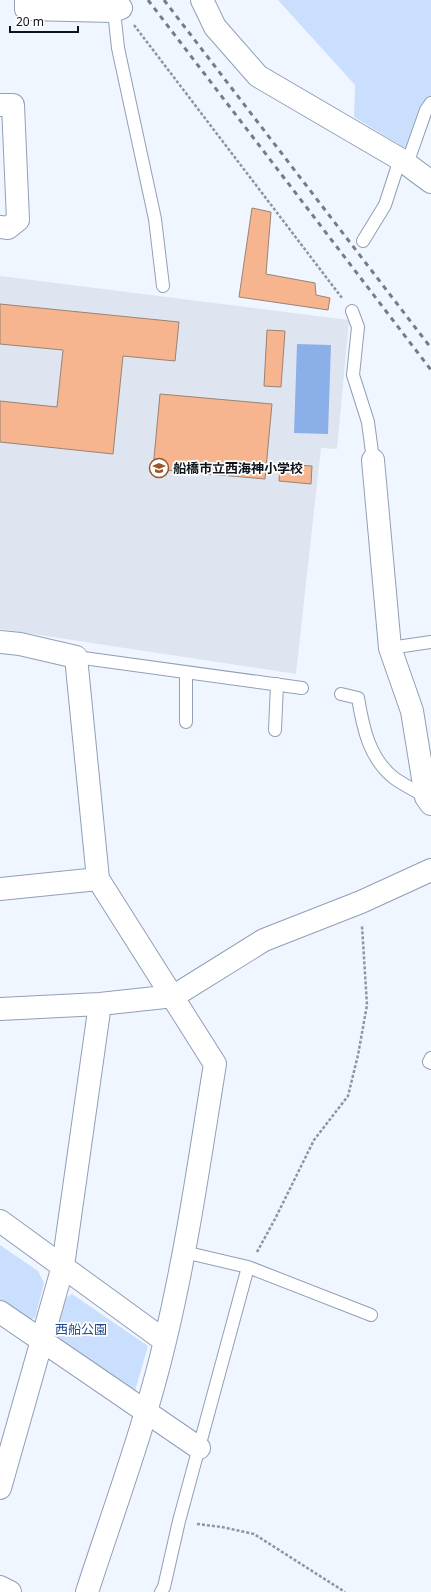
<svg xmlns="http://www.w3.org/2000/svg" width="431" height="1592" viewBox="0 0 431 1592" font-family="'Noto Sans','Noto Sans JP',sans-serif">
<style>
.built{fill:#dee5f1}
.green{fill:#cadffe}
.water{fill:#8bafe8}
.building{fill:#f6b58e;stroke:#998376}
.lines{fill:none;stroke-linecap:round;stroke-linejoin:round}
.service-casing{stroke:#929fb4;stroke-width:14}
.minor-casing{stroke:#929fb4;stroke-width:24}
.path{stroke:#8f959d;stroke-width:2.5;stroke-dasharray:3 2;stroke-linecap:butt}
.service{stroke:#fff;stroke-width:12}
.minor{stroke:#fff;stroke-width:22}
.rail{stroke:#777c84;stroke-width:3;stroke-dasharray:5 5;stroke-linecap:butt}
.labels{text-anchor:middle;stroke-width:3.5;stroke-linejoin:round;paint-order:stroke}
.poi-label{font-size:13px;font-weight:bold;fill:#0f141b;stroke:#fff;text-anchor:start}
.park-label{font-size:13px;fill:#1e498c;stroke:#fff}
</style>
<rect width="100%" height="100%" fill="#f0f6ff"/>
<path class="built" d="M0,276L349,320L337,449L321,448L296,674L0,629Z"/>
<path class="green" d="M278,0H431V118L405,148L354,117L355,85Z
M0,1245L38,1271L44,1283L35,1318L28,1320L0,1303Z
M72,1294L148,1346L135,1391L62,1345L54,1332L67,1297Z"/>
<path class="water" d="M297,344L331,345L328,434L294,433Z"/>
<path class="building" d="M252,208L271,212L266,274L315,283L316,295L330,298L328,310L239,297Z
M0,304L179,322L175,361L123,356L113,454L0,442V401L57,407L63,350L0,344Z
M267,330L285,331L281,387L264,386Z
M160,394L272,404L265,479L153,469Z
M280,464L312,466L311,484L279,481Z"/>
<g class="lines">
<defs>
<path id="service" d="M114,11L118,48L155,219L163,286
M407,164L426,110L431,103
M363,241L385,205L400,159
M352,311L358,327L353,375L368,422L373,460
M390,648L431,642
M76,657L302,688
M341,694L358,698C363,728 369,758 394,778C404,785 416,791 426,797
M186,722V672
M275,730L277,684
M431,1058L429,1062L431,1063
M248,1267L371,1315
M161,1592L164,1587L179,1521L248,1267L184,1252"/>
<path id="minor" d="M26,0V9L114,11L121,8
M202,0L215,27L258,76L400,159L431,182
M0,105H13L18,220L8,228L0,227
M373,460L390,648L412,711L426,797L431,804
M0,642L20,644L76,657L98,879L215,1064C200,1156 187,1250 165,1341C145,1426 114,1509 87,1592
M0,889L98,879
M0,1009L100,1004L174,996L264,940L361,902L431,870
M0,1221L165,1341
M0,1312L199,1448
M0,1488L63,1266L100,1004
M0,1587L10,1592"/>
</defs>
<use href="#service" class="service-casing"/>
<use href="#minor" class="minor-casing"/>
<path class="path" d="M134,25L342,298
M257,1252L275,1219L314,1140L348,1096L358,1055L367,1005L362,926
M197,1524L222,1527L254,1534L345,1592"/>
<use href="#service" class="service"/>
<use href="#minor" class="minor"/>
<path class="rail" d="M148,0L431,370
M164,0L431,348"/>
</g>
<defs>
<symbol id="school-ring" viewBox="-11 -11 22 22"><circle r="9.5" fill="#fff" stroke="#9b5729" stroke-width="1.5"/><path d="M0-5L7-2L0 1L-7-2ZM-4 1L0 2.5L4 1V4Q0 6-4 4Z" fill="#9b5729"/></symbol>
</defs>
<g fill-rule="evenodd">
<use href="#school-ring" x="148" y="457" width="22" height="22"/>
</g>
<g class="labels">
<g class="poi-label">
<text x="173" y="473">船橋市立西海神小学校</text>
</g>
<g class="park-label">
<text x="81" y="1334">西船公園</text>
</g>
</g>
<path d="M10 26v6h68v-6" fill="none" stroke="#0f141b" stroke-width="2"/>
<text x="16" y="26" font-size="12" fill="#0f141b" stroke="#ffffff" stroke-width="3" paint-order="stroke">20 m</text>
</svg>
